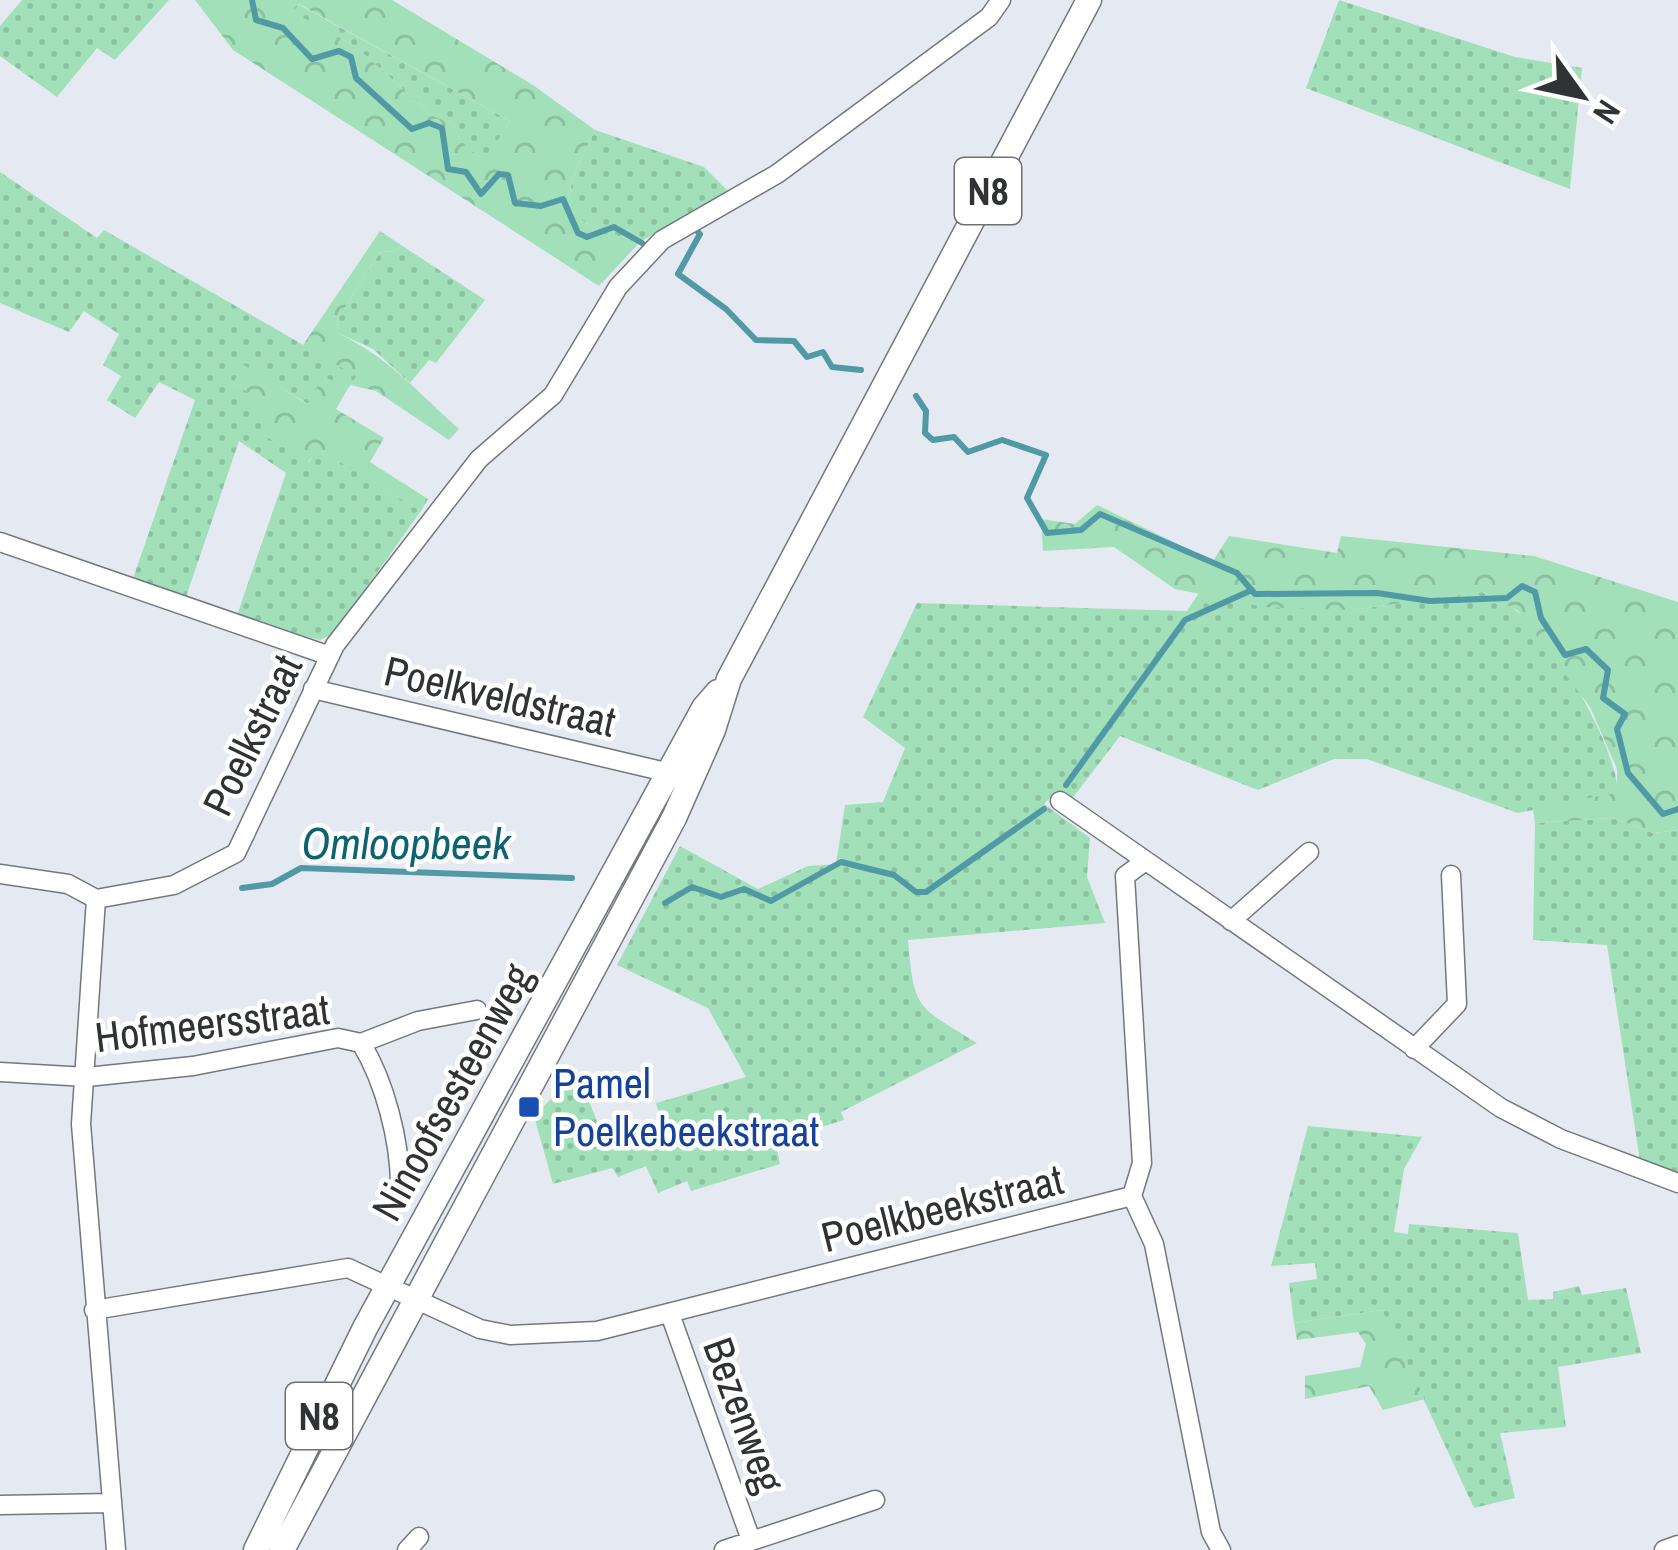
<svg xmlns="http://www.w3.org/2000/svg" width="1678" height="1550" viewBox="0 0 1678 1550" font-family="'Archivo Narrow',sans-serif">
<style>
.grass{fill:url(#grass-dots)}
.forest{fill:url(#forest-crowns);fill-rule:evenodd}
.lines{fill:none;stroke-linecap:round;stroke-linejoin:round}
.stream{stroke:#5299a6;stroke-width:6}
.minor-casing{stroke:#73787f;stroke-width:21}
.major-casing{stroke:#73787f;stroke-width:27}
.minor{stroke:#fff;stroke-width:18}
.major{stroke:#fff;stroke-width:24}
.transit-dot{fill:#1a4fb4;stroke:#fff;stroke-width:4.5}
.labels{text-anchor:middle;stroke-width:9;stroke-linejoin:round;paint-order:stroke}
.shield{fill:#fff;stroke:#6e7072;stroke-width:3}
.shield-label{font-size:39px;font-weight:bold;fill:#303235}
.street-label{font-size:42px;fill:#303235;stroke:#fff}
.transit-label{font-size:42px;fill:#164399;stroke:#fff;text-anchor:start}
.water-label{font-size:45px;font-style:italic;fill:#0d636f;stroke:#fff}
</style>
<defs>
<pattern id="grass-dots" width="8" height="8" patternUnits="userSpaceOnUse" patternTransform="scale(3)"><rect width="8" height="8" fill="#a1e0b9"/><path d="M2 2h.1M6 6h.1" fill="none" stroke="#8bc1a0" stroke-width="1.8" stroke-linecap="round"/></pattern>
<pattern id="forest-crowns" width="20" height="18" patternUnits="userSpaceOnUse" patternTransform="scale(3)"><rect width="20" height="18" fill="#a1e0b9"/><path d="M2 6a3 3 0 1 1 6 0M12 15a3 3 0 1 1 6 0" fill="none" stroke="#8bc1a0"/></pattern>
</defs>
<rect width="100%" height="100%" fill="#e5eaf2"/>
<path class="grass" d="M22,0H169L115,60L97,48L57,97L0,56V26Z
M1339,0L1515,57L1582,68L1570,189L1306,88Z
M298,4L510,121L484,163L460,140L453,124L433,116L355,46L290,11Z
M595,130L704,167L728,191L640,242C553,219 558,206 595,130Z
M0,172L97,238L104,230L357,376L347,390L324,377L308,404L244,366L233,383L251,394L270,425L264,435L309,462L317,448L421,511L333,634L320,640L236,618L286,473L239,441L184,603L131,584L195,400L159,382L135,418L107,400L121,376L103,365L119,334L84,311L69,332L0,303Z
M401,245L485,300L436,363L429,360L410,383L373,349L338,333L337,320L381,251L396,252Z
M1482,592C1493,598 1506,603 1515,610C1554,638 1617,746 1618,794L1518,813L1367,759H1334L1258,790L1120,736L1071,800L1056,791L1044,804L1090,838L1087,877L1105,923L908,940C914,1011 917,1006 977,1043L841,1112L844,1120L775,1141L780,1164L691,1191L687,1181L658,1193L646,1166L618,1177L612,1168L553,1184L534,1116L563,1087L574,1065L608,1148L663,1128L656,1103L746,1077L708,1008L617,965L680,846L758,889L808,866L836,864L845,805L883,802L905,748L863,717L917,603L1187,611L1199,593L1351,610Z
M1613,818L1653,833L1678,830V1172L1640,1161L1607,945L1533,940L1535,823Z
M1308,1126L1422,1137L1404,1169L1394,1232L1408,1234L1409,1224L1518,1233L1528,1300L1553,1299V1292L1579,1286L1582,1295L1626,1288L1641,1353L1558,1367L1566,1427L1500,1433L1515,1498L1474,1508L1382,1310L1294,1323L1289,1283L1317,1279L1315,1263L1271,1266Z"/>
<path class="forest" d="M195,0H392L533,85L595,130C558,206 553,219 640,242L599,286L233,50ZM299,4L510,121L484,162L460,140L453,124L433,116L355,46L291,11Z
M380,231L401,245L396,252L381,251L337,320L338,333C392,360 415,390 459,429L449,440L376,391L351,385L356,376L303,345Z
M244,365L307,404L324,376L347,390L336,409L384,438L370,462L428,499L421,511L318,449L308,462L264,435L270,424L243,408L251,394L233,383Z
M1097,505L1213,561L1229,536L1337,553L1341,536L1534,556L1678,602V830L1653,833L1613,818L1535,823L1533,808L1617,793V769L1590,707L1518,611L1483,592L1351,610L1264,607L1175,589L1114,547L1043,551L1041,519L1075,524Z
M1382,1310L1425,1399L1383,1410L1369,1386L1305,1399V1376L1360,1367L1366,1344L1358,1332L1297,1340L1294,1323Z"/>
<g class="lines">
<path class="stream" d="M252,0L256,20L283,28L312,59L339,51L351,57L356,78L412,129L429,123L442,128L448,169L466,172L481,194L499,174L508,175L515,203L541,206L563,199L578,233L587,237L614,227L642,243
M695,229L700,234L678,274L726,309L756,340L794,341L807,357L823,352L832,367L861,370
M916,396L926,411L925,433L933,440L954,437L968,452L1002,440L1046,455L1027,498L1047,533L1081,530L1100,514L1237,573L1255,594L1377,593L1430,601L1507,598L1522,586L1535,592L1541,618L1565,655L1586,649L1608,670L1603,698L1625,714L1617,729L1628,773L1663,814L1678,809
M1066,785L1185,620L1252,590
M242,888L272,884L301,868L572,878
M665,903L692,887L721,897L744,889L771,901L841,862L894,875L916,892H926L1044,809"/>
<defs>
<path id="minor" d="M0,542L330,656
M313,689L670,773
M1060,801L1501,1108L1561,1139L1678,1183
M0,874L68,884L96,899
M96,899L174,885L236,853L335,645L479,459L553,395L618,287L662,240L777,174L989,17L1001,0
M96,899L81,1124L116,1550
M1231,921L1309,852
M361,1043L418,1021L477,1010
M1414,1049L1457,1004L1451,875
M0,1072L87,1077L193,1066L338,1038L361,1043C385,1082 400,1141 400,1186
M1132,1196L1154,1244L1211,1532L1221,1550
M1132,1196L1142,1163L1125,876L1144,862
M94,1310L348,1268L480,1329L510,1335L597,1331L1132,1196
M670,1314L751,1540
M0,1505L112,1503
M407,1550L419,1537
M724,1550L875,1500
M1664,1550L1678,1545"/>
<path id="major" d="M256,1550L365,1328L704,708L718,692
M282,1550L674,818L713,730L729,679L1089,0"/>
</defs>
<use href="#minor" class="minor-casing"/>
<use href="#major" class="major-casing"/>
<use href="#minor" class="minor"/>
<use href="#major" class="major"/>
</g>
<rect class="transit-dot" x="517" y="1095" width="24" height="24" rx="6"/>
<g class="labels">
<g class="shield">
<rect x="955" y="158" width="66" height="66" rx="9"/>
<rect x="286" y="1383" width="66" height="66" rx="9"/>
</g>
<g class="shield-label">
<text x="988" y="205">N8</text>
<text x="319" y="1430">N8</text>
</g>
<g class="street-label">
<text transform="translate(500 696) rotate(13)" y="15">Poelkveldstraat</text>
<text transform="translate(252 735) rotate(-64)" y="15">Poelkstraat</text>
<text transform="translate(212 1023) rotate(-7)" y="15">Hofmeersstraat</text>
<text transform="translate(452 1092) rotate(-61)" y="15">Ninoofsesteenweg</text>
<text transform="translate(942 1208) rotate(-14)" y="15">Poelkbeekstraat</text>
<text transform="translate(744 1415) rotate(70)" y="15">Bezenweg</text>
</g>
<g class="transit-label">
<text x="553" y="1098">Pamel<tspan x="553" dy="48">Poelkebeekstraat</tspan></text>
</g>
<g class="water-label">
<text x="406" y="859">Omloopbeek</text>
</g>
</g>
<g transform="translate(1582 96) rotate(123)" stroke="#ffffff" stroke-width="9" paint-order="stroke">
<path d="M0-9L21 45L0 30L-21 45Z" fill="#303235"/>
<text y="-18" font-size="33" font-weight="bold" text-anchor="middle" fill="#303235">N</text>
</g>
</svg>
